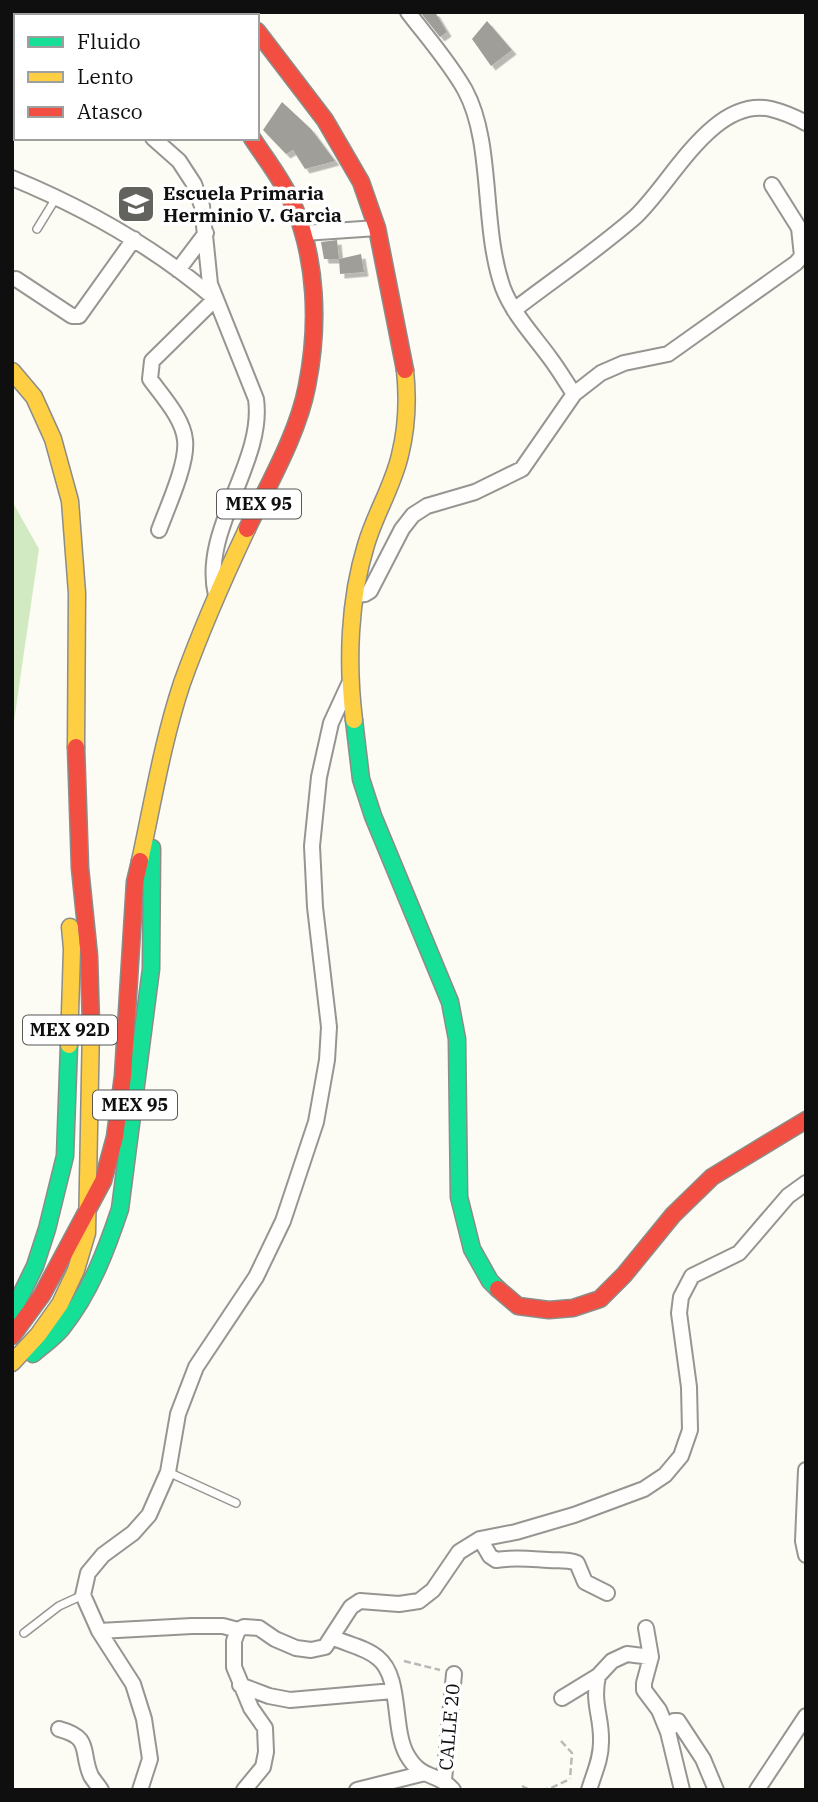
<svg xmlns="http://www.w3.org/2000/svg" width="818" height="1802" viewBox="0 0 818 1802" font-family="'IBM Plex Serif',serif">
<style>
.forest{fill:#d2eac1}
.building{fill:#9f9e99;filter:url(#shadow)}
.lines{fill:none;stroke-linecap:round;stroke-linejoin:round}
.lane-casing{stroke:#969592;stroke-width:10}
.street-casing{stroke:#969592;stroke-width:18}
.fast-casing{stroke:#8c8c89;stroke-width:19}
.slow-casing{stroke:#8c8c89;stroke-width:19}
.jam-casing{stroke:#8c8c89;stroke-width:19}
.path{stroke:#b9b9b8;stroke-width:2.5;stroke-dasharray:7 3.5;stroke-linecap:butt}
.lane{stroke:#fffefd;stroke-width:7}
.street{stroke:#fffefd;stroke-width:14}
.fast{stroke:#16e098;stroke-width:16}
.slow{stroke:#ffcf43;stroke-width:16}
.jam{stroke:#f24e42;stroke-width:16}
.labels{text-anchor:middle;stroke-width:7;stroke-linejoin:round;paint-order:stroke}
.shield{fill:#fff;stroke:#575757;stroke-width:2}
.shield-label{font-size:18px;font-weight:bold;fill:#0f0f0f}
.poi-label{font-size:19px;font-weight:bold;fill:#0f0f0f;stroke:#fff;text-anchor:start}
.street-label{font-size:19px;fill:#0f0f0f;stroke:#fff}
</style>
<defs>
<filter id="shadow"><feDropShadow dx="4.5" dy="4.5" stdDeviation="0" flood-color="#0004"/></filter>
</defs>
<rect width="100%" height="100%" fill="#fcfbf4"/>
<path class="forest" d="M12,501L39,549L12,735Z"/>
<path class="building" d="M420,12H435L447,32L440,37Z
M487,21L512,50L491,66L472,39Z
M282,102L311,129L335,161L305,169L293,150L286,154L263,130Z
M337,240L339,259H324L321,242Z
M361,254L364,272L340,274L339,259Z"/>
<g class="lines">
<defs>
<path id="lane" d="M37,229L56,198
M168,1472L236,1503
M24,1633L59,1606L83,1595"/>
<path id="street" d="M408,12C427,37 450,63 465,90C494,143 481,227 503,288C513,314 534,336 550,358C559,370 566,382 574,394
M12,112H16
M153,138L179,161L194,184L202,206L210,284L256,399C265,462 200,530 216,595
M12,178C85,208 154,247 214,298
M304,233L377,228
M178,270L206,233
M16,279L72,316H79L134,239
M514,310C553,280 596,251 634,218C670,186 712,96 771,109C783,112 795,117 806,123
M159,530C167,508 188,463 185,440C183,418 162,396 150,379L152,361L215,299
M355,595L365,594L370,591L402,529L413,515L427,506L475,492L522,469L574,394L601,373L624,363L668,354L796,263L802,256L799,228L772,185
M806,1470L803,1541L806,1555
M480,1539L490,1556L496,1560C515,1557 530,1559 548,1560C559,1561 566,1559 577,1563L585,1582L607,1593
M646,1628L651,1657L644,1683V1690L659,1710L668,1732L682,1790
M238,1630L234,1641V1667L251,1708L265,1728L266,1752L263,1767L244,1790
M99,1631L192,1626H223L238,1630L244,1627L259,1628L275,1639L296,1648L311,1650L325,1647L351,1607L360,1601L399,1604L419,1601L433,1590L459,1552L480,1539L516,1532L574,1515L644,1489L665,1475L681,1456L690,1430L689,1387L679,1313L681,1297L692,1276L739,1253L788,1196L806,1183
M334,1638C347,1644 367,1648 378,1658C402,1677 392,1729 407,1755C422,1781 436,1771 453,1790
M240,1685L269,1696L290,1700L393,1691
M562,1698L598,1676L612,1661L627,1654L651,1657
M59,1729C93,1738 80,1752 91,1776C94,1781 98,1785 101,1790
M668,1732L674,1721H678L703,1759L716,1790
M444,1780L454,1674
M140,1790L150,1759L144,1719L133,1684L99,1631L83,1595L88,1573L103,1555L133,1533L149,1515L168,1472L178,1414L196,1367L256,1277L283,1221L316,1122L327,1060L329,1027L315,907L312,846L319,777L331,723L349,684
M357,1790L421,1774
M589,1790C594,1773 601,1760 601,1742C602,1717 592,1704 598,1676
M757,1790L806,1716"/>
<path id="fast" d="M12,55L16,54
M354,720L361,779L373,816L450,1002L457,1039L459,1197L472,1249L490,1281L498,1289
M12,1313L35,1266L47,1229L65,1156L69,1045
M33,1354C42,1346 54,1338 62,1328C90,1293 106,1251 120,1209L151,969L152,848"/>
<path id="slow" d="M243,12L246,16
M12,371L34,397L53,439L70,501L77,593L76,747
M354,720C347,663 349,600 366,545C375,514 393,486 400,455C407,427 408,398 405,370
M140,861C153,801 163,740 182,683C201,630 223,580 247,529
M69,1045L72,949L70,927
M12,1363L38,1335L60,1304L76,1270L87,1233L91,1025"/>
<path id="jam" d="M257,31L325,120L361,182L377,228L405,370
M247,529C268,485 298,434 307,386C319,326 317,258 292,202C282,179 265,158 252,138
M76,747L80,868L89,956L91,1025
M498,1289L518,1306L549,1310L573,1308L600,1299L624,1275L673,1215L712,1177L806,1120
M12,1336L42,1295L103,1181L115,1137L123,1076L135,882L140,861"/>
</defs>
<use href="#lane" class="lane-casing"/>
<use href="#street" class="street-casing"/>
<use href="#fast" class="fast-casing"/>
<use href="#slow" class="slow-casing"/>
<use href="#jam" class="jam-casing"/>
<path class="path" d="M404,1661L440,1670
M561,1741L572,1753L570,1779
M522,1786L530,1790
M541,1790L551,1788L570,1779"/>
<use href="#lane" class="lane"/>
<use href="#street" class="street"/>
<use href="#fast" class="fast"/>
<use href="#slow" class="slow"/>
<use href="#jam" class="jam"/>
</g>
<defs>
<symbol id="school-square" viewBox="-11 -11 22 22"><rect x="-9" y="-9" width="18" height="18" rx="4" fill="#62625f" stroke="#fff"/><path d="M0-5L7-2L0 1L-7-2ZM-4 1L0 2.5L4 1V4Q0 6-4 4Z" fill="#fff"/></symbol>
</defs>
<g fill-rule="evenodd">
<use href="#school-square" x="114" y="182" width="44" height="44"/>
</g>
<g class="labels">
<g class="shield">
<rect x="217" y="489.5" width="84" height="29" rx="5"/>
<rect x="23" y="1015.5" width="94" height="29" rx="5"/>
<rect x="93" y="1090.5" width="84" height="29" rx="5"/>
</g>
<g class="shield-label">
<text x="259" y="510">MEX 95</text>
<text x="70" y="1036">MEX 92D</text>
<text x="135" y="1111">MEX 95</text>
</g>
<g class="poi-label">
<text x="163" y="200">Escuela Primaria<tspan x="163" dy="22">Herminio V. Garcìa</tspan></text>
</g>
<g class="street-label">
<text transform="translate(449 1727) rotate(-85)" y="7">CALLE 20</text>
</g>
</g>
<rect width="818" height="1802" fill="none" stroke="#0f0f0f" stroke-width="28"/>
<rect x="14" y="14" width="245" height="126" fill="#ffffff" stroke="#9f9f9f" stroke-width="2"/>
<rect x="28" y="37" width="35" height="10" fill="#16e098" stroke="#9f9f9f" stroke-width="2"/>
<text x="77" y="49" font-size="21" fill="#0f0f0f">Fluido</text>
<rect x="28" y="72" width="35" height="10" fill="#ffcf43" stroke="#9f9f9f" stroke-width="2"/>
<text x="77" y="84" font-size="21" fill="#0f0f0f">Lento</text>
<rect x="28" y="107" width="35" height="10" fill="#f24e42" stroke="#9f9f9f" stroke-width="2"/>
<text x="77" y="119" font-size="21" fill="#0f0f0f">Atasco</text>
</svg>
